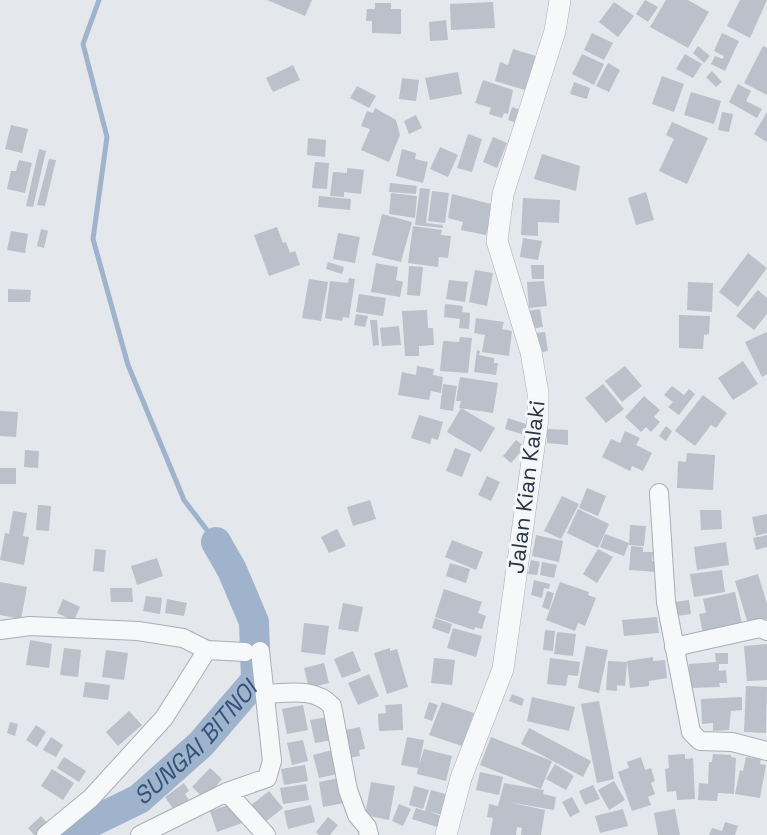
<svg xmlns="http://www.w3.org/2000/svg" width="767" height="835" viewBox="0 0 767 835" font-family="'Space Grotesk',sans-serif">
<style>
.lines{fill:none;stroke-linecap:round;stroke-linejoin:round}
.stream{stroke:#9fb4cc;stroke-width:5}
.river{stroke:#9fb4cc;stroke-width:30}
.building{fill:#bbc0ca}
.minor-casing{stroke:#a9aeb7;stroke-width:20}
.tertiary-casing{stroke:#a9aeb7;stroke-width:22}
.minor{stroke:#f7f8fa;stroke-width:18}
.tertiary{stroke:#f7f8fa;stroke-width:21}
.labels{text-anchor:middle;stroke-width:6;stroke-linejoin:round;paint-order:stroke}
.street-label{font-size:22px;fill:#2b3445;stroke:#f4f6f9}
.water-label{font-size:24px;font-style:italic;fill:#34527a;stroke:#f4f6f9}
</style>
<rect width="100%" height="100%" fill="#e4e7ec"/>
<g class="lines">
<path class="stream" d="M99,0L83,44L107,137L93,239L128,365L184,500L216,542"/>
<path class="river" id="s1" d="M65,835L139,799L201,744L256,680L254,622L232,570L216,542"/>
</g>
<path class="building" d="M267,0H312L305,16Z
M645,0L658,7L648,22L636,14Z
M666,0H688L709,12L688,48L650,27Z
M740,0H767L750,38L727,26Z
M493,2L495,28L451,30L450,4Z
M614,2L634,16L618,37L599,22Z
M375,3H391V9H401V34L372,33V21H366L367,9H375Z
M446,20L448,40L430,41L429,22Z
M592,33L613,43L604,60L584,50Z
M722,33L739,41L725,71L711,64L715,56L723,59L724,56L714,51Z
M698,46L710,56L704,63L693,53Z
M763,46L767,48V95L744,83Z
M513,49L536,56L525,90L495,81L500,62L508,65Z
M582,54L604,64L594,85L572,74Z
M685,54L702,64L693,78L676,69Z
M608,63L620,70L609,92L596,86Z
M293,65L300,80L273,92L266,78Z
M712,71L722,82L716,87L706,77Z
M458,72L462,94L430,100L425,78Z
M662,76L684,84L674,112L652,104Z
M402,78L419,80L416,101L399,99Z
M483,80L513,90L508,114L504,113L502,118L489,114L491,108L475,103Z
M574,82L590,88L587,99L570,94Z
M738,84L751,91L746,101L762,109L757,118L729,102Z
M357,86L376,96L369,108L350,98Z
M691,92L721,101L714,124L684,115Z
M512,107L521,110L517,123L508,120Z
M375,108L396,120L400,135L389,162L361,150L370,129L361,126L367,111L373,113Z
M722,112L733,114L729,132L718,130Z
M767,112V142L754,134Z
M416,115L422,128L409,134L404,121Z
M672,122L708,138L687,184L659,171L674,139L666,135Z
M11,125L28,129L22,153L5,149Z
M468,134L482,139L472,172L457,168Z
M493,137L507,143L497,168L483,162Z
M308,138L326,140L325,157L307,155Z
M440,147L458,155L448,177L430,169Z
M39,149L46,151L33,207L26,206Z
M402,149L416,153L415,159L428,162L423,183L396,176Z
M542,154L580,166L576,191L534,179Z
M49,159L56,160L45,206L37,205Z
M19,160L32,163L25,193L7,189L11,171H16Z
M315,162L329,163L327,189L312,188Z
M347,168L364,170L361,194L344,192V197L330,196L333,172L347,173Z
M390,183L417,186L416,194L389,192Z
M420,188L430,189L426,223L443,225V228L415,225Z
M432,191L449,193L445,223L428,221Z
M646,192L654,220L636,225L628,198Z
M391,193L417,196L415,218L389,214Z
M452,194L495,205L486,235L461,230L463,222L448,218Z
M319,196L351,199L350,210L318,207Z
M523,198L560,200L559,223L538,222V236L521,235Z
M382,214L412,222L401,262L372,255Z
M413,226L442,230L441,235L451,236L448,258L439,257L438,267L408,263Z
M277,227L283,243L286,242L290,253L295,251L300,265L269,276L254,235Z
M41,229L48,231L44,248L37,246Z
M11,231L28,234L25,253L7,250Z
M338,233L360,237L355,263L333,259Z
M523,238L542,241L538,260L520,257Z
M748,253L767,268L738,307L719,292Z
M328,262L344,267L342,274L326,269Z
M376,263L398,267L396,280L403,282L400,297L371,292Z
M531,265H544V279H532Z
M409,266L423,267L420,296L407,295Z
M475,270L493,273L487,306L469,302Z
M349,278L355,279L349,318L343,317L342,321L325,318L330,281L348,283Z
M309,279L328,282L321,321L302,318Z
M449,280L468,282L465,302L446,299Z
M544,281L547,306L529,308L527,282Z
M688,282L713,283L712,312L687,310Z
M8,289L31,290L30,302H8Z
M758,290L767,298V314L754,330L736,316Z
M359,294L386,298L383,316L356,312Z
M445,304L463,306L462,312L470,313L469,329L459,328L460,319L444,317Z
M540,309L543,327L531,329L528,311Z
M427,310L428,328H433L434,345L419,346V356H405L402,311Z
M356,314L368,316L365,327L354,325Z
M679,315L710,316L709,334L704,335L703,349L679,348Z
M476,318L504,322L502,329L512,331L509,356L482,352L485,335L474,333Z
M370,320H377L379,345L373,346Z
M399,326L401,345L382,346L380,328Z
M545,332L548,351L538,353L536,333Z
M767,332V374L762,377L745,342Z
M460,337L472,338L468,373L440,371L443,341L459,342Z
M477,350L480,351L479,355L494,358V363H498L496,375L474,372Z
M743,361L758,384L733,400L718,378Z
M417,366L434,369L433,375L443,377L441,393L431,391L429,400L398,395L402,372L416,375Z
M625,366L642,386L622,402L605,381Z
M460,377L498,383L493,413L459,408L461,401H456Z
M443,384L457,386L453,411L440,409Z
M603,384L624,409L606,423L585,398Z
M672,386L684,395L689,389L695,394L679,415L668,407L673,402L664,395Z
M703,395L727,413L716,428L711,425L695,446L675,431Z
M644,396L660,410L654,417L660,422L651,432L646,427L641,432L625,417Z
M461,408L495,428L481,452L447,432Z
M0,411L18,412L16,437L0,436Z
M419,415L443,422L438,440L432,438L430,444L411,438Z
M508,418L532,426L528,436L505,429Z
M666,426L672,431L666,441L659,436Z
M547,429L568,430V445L547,443Z
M625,431L640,438L636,445L652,453L643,471L632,466L630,471L602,457L611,439L620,443Z
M516,440L525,447L511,463L503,456Z
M455,448L471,454L462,477L446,471Z
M25,450L39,451L38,468L24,467Z
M687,453L715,455L713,490L677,488L678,461L686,462Z
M0,468H16V484H0Z
M487,476L500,482L491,501L478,495Z
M587,488L606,496L598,516L579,508Z
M562,496L579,504L561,539L544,531Z
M370,500L376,519L353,526L347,507Z
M38,505L51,506L49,531L36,530Z
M578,509L609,524L598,548L567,533Z
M700,510H721L722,529L701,530Z
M13,511L27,513L23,536L29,537L24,565L0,560L5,533L9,534Z
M767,514V533L756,536L752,517Z
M630,525L646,526L644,546L629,545Z
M337,529L346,546L329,553L321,537Z
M605,534L629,543L624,556L600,547Z
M536,535L563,541L559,562L532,556Z
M767,535V547L756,550L753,538Z
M452,540L483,552L476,570L445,557Z
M726,542L729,565L697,570L694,547Z
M631,546L643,547V552H653L652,561H658L657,572L629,570Z
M95,549L106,550L104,572L93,571Z
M598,549L613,557L597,583L583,574Z
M157,558L163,576L137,585L131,566Z
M531,560L540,562L537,575L528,574Z
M542,562L557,565L554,578L540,575Z
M450,563L470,569L466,583L446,576Z
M722,570L725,592L694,597L690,574Z
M758,574L767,604V619L748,624L735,581Z
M534,580L550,584L549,589L544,588L542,598L531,595Z
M0,582L27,587L21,619L0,615Z
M560,582L589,592L588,595L596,598L585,626L578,623L575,631L546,620Z
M110,588H132L133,602H111Z
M444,589L482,602L478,613L486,616L482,629L475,627L474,630L435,617Z
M547,591L554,593L549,610L542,607Z
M735,592L742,624L703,633L699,614L706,613L703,599Z
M146,596L162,598L160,614L143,611Z
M63,599L80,607L74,621L57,613Z
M167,599L187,603L184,616L165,613Z
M689,600L691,614L677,616L675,602Z
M343,603L363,607L358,632L338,629Z
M657,617L659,633L624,636L622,620Z
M435,618L452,624L449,634L432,628Z
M304,623L329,626L325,655L301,652Z
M453,628L482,636L476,657L447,648Z
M545,630L555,631L553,651L543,650Z
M557,632L576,634L573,656L554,654Z
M30,640L52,644L49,668L26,665Z
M767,644V680L747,681L744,646Z
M586,646L608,650L599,693L578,688Z
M64,648L81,650L78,677L60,675Z
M390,648V651L397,649L408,687L387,694L374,653Z
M106,650L128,653L124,680L102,677Z
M353,651L361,671L342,678L334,659Z
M715,653H728V664H719V671L726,670L727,683H719L720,687L690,688L689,664L716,662Z
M653,657V661L665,660L667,678L649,681V686L630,688L627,661Z
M434,658L455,660L452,685L431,683Z
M550,658L580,662L578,676L568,675L566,686L547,684Z
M608,661L627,662L625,686L617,685V691L606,690Z
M324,663L329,683L309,688L304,668Z
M369,674L379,696L358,705L348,683Z
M85,682L110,685L108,700L83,697Z
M746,686L767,687L766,733L744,732Z
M512,694L524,699L522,706L509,701Z
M532,697L575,707L569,731L527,721Z
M742,697V710L731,711L729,730L713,731V723L702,724L701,699Z
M599,701L614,779L597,783L581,704Z
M429,702L438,705L432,721L424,718Z
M442,702L474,713L462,746L429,735Z
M402,704L403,730L379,731L378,714L386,713L385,705Z
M303,705L308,730L287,734L282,709Z
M129,711L142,725L118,746L106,732Z
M327,717L332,740L315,743L310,720Z
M10,722L18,724L15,736L7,733Z
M36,725L46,732L37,747L26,740Z
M360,727L365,749L359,750L360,756L348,758L336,732Z
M529,728L591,761L583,777L521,744Z
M51,737L63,745L56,757L43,750Z
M407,737L424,740L419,765L424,749L452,756L446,781L417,774L418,768L401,765Z
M491,737L552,761L541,789L480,765Z
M303,740L308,761L292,765L287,743Z
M336,749L342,773L319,778L313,755Z
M685,754V759L693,758L695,799L677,800L676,791L667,792L665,769L669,768L668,755Z
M713,754L731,755V757L736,758L734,794L718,793L717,801L698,800L699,783L708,784L709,762H712Z
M64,757L86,771L79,782L57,768Z
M641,757L645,770L651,768L655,781L651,783L655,794L648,797L651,805L632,811L618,772L629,768L627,762Z
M746,757L761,759L760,764L766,765L760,798L735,794L740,770L743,771Z
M555,764L574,776L566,790L546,779Z
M305,765L308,781L284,785L281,769Z
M210,768L222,779L205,799L192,787Z
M52,769L74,783L63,800L41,786Z
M480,772L503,777L499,795L476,790Z
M339,778L344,803L323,807L319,782Z
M614,781L625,800L609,810L598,790Z
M371,782L395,786L389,820L365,815Z
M184,783L189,791L185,794L191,803L176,813L165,797Z
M504,783L544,790L543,794L556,797L554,810L508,802L545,810L541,835H521L522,828L517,827L516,835H490L493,818L487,817L489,804L498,806Z
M306,784L309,800L283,804L280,788Z
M593,785L600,799L585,805L579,791Z
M414,786L429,790L423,809L409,805Z
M431,790L449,795L442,815L428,811L441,816L437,827L412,819L416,808L425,811Z
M269,791L283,808L264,823L251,805Z
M572,797L580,812L570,817L562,802Z
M235,803L242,823L217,832L210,811Z
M399,804L411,809L403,826L392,821Z
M311,805L315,822L288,829L284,811Z
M623,809L628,826L600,833L595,816Z
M675,809L680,835H658L654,813Z
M41,816L50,826L40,835H34L28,828Z
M328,817L338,825L330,835H319L316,832Z
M725,822L738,826L735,835H709L712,828L722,831Z"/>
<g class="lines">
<defs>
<path id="minor" d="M659,493L666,602L691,732L700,741L732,742L767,751
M0,630L30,626L138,631L183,638L207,650L245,652
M674,647L760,628L767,631
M265,694C288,693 315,687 332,706L348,790L357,815L367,827L369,835
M227,792L266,835
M46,835L91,798L164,718L207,650
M140,835L227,792L267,778L272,761L260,651"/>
<path id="tertiary" d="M446,835L461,778L503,669L538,418V393L531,352L497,241L503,194L555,31L560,0"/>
</defs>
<use href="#minor" class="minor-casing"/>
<use href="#tertiary" class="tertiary-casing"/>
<use href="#minor" class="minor"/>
<use href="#tertiary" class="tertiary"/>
</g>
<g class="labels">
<g class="street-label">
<text transform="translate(526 487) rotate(-83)" y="8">Jalan Kian Kalaki</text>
</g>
<g class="water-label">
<text dy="8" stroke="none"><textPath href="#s1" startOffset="162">SUNGAI BITNOI</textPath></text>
</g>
</g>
</svg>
